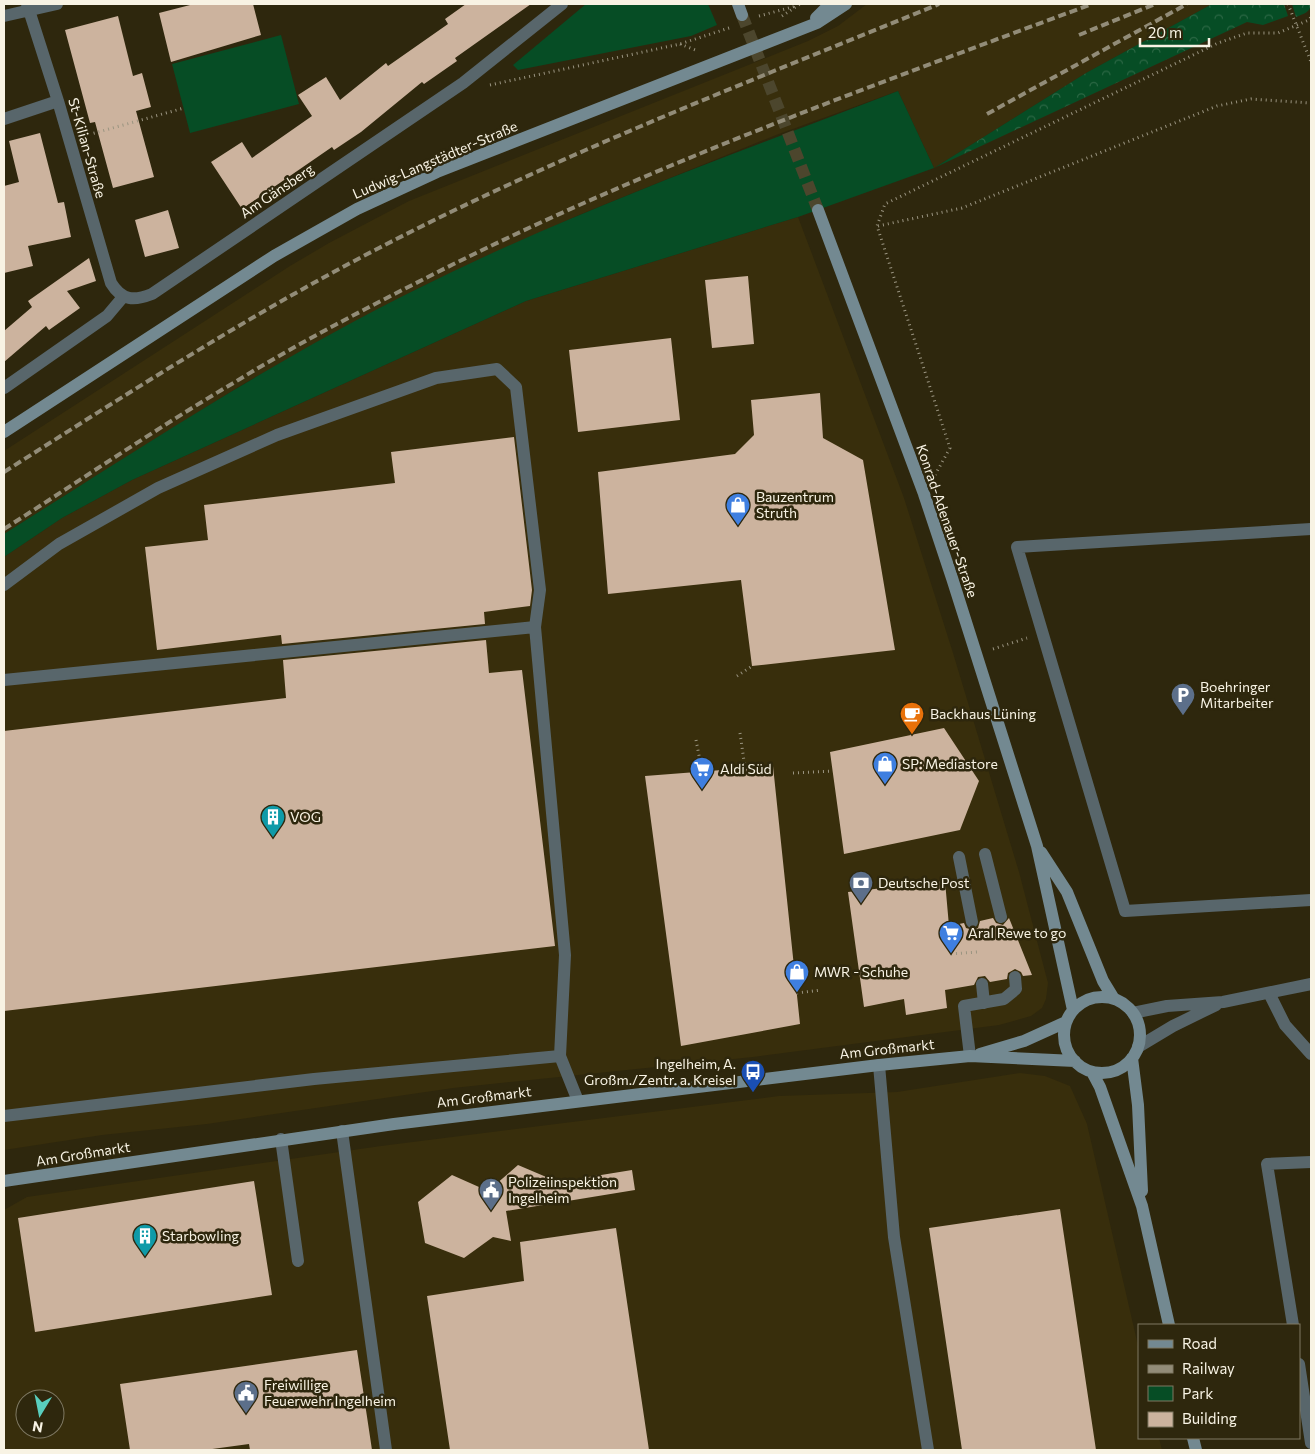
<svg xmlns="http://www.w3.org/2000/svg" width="1315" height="1454" viewBox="0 0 1315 1454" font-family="Commissioner,sans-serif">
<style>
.built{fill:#382e0c;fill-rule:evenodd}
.green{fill:#064d25}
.forest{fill:url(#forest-crowns)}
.building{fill:#ccb39e}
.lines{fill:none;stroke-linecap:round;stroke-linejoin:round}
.secondary-tunnel{stroke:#4c462d;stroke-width:12;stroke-dasharray:12 6;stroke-linecap:butt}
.path{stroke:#9a9480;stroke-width:3;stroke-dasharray:1 4;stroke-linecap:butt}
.service{stroke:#58666b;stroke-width:12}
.minor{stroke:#58666b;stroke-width:12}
.secondary{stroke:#738991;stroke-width:12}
.rail{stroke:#928c78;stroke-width:4;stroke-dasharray:8 4;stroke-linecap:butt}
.labels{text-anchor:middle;stroke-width:5;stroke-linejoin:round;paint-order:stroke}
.street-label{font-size:14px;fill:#f8f3e4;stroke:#2e270d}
.poi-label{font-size:14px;fill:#f8f3e4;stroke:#2e270d;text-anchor:start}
</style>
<defs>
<pattern id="forest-crowns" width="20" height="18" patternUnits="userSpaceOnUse" patternTransform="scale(1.25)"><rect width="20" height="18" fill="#064d25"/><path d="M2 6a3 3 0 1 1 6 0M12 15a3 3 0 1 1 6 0" fill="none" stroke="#2b6744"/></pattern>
</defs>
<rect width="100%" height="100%" fill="#2e270d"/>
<path class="built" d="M867,4H1212L1086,73L934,168L898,91L776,135L579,215L419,288L245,383L4,534V451L290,266L329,243L409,201L808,41L838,26Z
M798,217L904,498L953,653L1019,872L1048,983L1046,999L1042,1008L1031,1016L999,1025L753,1057L453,1088L207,1124L102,1135L4,1150V557L62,518L132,480L526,301Z
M1020,1073L1045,1076L1070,1086L1087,1124L1139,1350V1438H1159L1162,1450H4V1210L27,1197L381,1146L779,1096L897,1092ZM25,1399H55V1429H25Z"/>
<path class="green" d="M586,4H708L717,25L691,36L518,70L513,65Z
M281,35L299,104L190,133L172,64Z
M898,91L934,168L798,217L526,301L132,480L62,518L4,557V534C140,448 275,359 419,288C573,211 737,153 898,91Z"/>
<path class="forest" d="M1212,4H1284L1288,16L1263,25L1247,22L934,168L1086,73Z
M1292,4H1311C1311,12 1303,14 1296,17Z"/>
<path class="building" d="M194,4H253L261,35L171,62L159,13Z
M466,4H531L455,58L457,61L424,84L422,82L361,132L334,150L332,147L242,209L211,162L242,142L252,158L312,116L298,95L326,77L340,100L386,63L388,66L448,24L445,19Z
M118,16L133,76L142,73L151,107L136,111L154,177L113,188L95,122L90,123L65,30Z
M40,133L58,203L64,202L71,237L28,246L33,266L4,273V186L19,182L9,141Z
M168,210L179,248L145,257L135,220Z
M89,258L96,281L67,291L80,308L49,330L46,326L4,362V331L32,307L28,301Z
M748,276L754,344L712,348L705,280Z
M671,338L680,420L578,432L569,350Z
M820,393L823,438L863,460L895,650L752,666L741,580L608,594L598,472L735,454L754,435L751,400Z
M514,437L532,590L530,606L484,612L485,624L282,644L281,635L157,650L145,547L208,540L204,505L395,483L391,452Z
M486,640L489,673L522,670L555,946L4,1011V731L286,698L283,660Z
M944,728L979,781L960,830L844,854L830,752Z
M773,766L800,1024L681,1046L645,776Z
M945,881L949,926L964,923L966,928L973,930L978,928L980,921L993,918L996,923L1003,925L1009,918L1032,975L1023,976L1021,972L1015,969L1008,973L1007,979L990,982L985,976L978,977L974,985L945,990L947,1008L906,1015L904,999L864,1007L848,892Z
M518,1165L558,1182L632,1170L635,1190L506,1211L511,1241L493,1237L464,1258L425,1243L418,1202L452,1175L488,1191Z
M254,1181L272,1295L35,1332L18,1218Z
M1060,1209L1096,1450H962L929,1228Z
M616,1228L649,1450H450L427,1296L524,1281L520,1242Z
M357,1350L372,1450H250L249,1444L205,1450H130L120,1384Z"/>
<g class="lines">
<path class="secondary-tunnel" d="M742,15L818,210"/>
<path class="path" d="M1288,4L1311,62
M759,16L796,6
M782,16L800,4
M680,44L698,51
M490,85L680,44L732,27
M84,136L184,108
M878,226L962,208L1217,106L1251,99L1311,103
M935,475L950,448L877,226L885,204L1218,43L1247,33H1278L1309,20L1311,17
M993,649L1027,638
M737,676L752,666
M907,709L912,735
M740,733L745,768
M696,740L702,771
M793,773L833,771
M951,954L977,952
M797,993L821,990"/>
<path class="service" d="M1311,529L1017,547L1125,911L1311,900
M4,585L59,544L158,488L277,435L436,378L497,369L516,387L540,590L535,627
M4,680L535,627L565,955L560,1056L578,1101
M985,854L1001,917
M959,857L972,922
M982,984L984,1003
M1269,993L1285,1025L1311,1054
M970,1056L964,1006L1004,999L1016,989L1015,977
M879,1065L894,1237L928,1450
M4,1116L314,1079L560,1056
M342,1131L386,1450
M281,1139L298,1261
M1293,1325L1267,1164L1311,1162
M1299,1364L1311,1443"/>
<path class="minor" d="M27,4L58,101L111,283C122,301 134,301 152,294L463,83L562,4
M4,16L57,4
M4,119L58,101
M4,388L107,316L123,297
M1133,1013L1167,1006L1223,1002L1311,984
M1138,1047L1173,1026L1216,1005"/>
<path class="secondary" d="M738,4L742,15
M816,18L830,4
M818,210L924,494L952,578L1037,846L1073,1010
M4,432L274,256L357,209L437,172L817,23L846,4
M1041,852L1067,892L1103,981L1114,999
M1064 1035a38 38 0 1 1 76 0a38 38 0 1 1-76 0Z
M980,1054L1024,1041L1066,1022
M1132,1058L1138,1105L1142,1191
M1092,1072L1100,1087L1142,1206L1169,1325
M4,1181L394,1124L879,1065L970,1056L1075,1061
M1193,1438L1196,1450"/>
<path class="rail" d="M1079,35L1155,4
M987,114L1187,4
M4,472C127,394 249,315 379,248C560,154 751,81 939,4
M4,529C81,480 157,428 235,382C295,345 359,312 422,280C637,170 866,88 1092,4"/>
</g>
<defs>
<symbol id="shop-pin" viewBox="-11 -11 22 30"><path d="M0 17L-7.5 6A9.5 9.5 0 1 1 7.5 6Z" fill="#3f7fe0" stroke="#2e270d"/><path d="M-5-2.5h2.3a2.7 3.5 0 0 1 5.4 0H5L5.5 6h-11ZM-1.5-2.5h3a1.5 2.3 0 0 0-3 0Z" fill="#fff"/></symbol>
<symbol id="parking-pin" viewBox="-11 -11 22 30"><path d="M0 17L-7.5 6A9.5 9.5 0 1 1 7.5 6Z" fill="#5c6f8a" stroke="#2e270d"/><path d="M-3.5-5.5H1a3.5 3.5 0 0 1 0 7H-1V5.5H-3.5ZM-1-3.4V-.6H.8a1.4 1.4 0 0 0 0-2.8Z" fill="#fff"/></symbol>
<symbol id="cafe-pin" viewBox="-11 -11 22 30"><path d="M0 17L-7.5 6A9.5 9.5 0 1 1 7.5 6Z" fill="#e8710a" stroke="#2e270d"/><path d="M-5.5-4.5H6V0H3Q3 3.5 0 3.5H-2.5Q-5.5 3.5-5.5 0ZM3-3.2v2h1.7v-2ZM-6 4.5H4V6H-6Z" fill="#fff"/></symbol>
<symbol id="supermarket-pin" viewBox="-11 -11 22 30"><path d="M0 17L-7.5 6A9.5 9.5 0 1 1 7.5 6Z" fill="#3f7fe0" stroke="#2e270d"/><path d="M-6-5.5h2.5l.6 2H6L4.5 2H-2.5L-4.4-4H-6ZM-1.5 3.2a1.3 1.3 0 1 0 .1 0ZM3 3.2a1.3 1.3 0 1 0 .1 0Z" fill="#fff"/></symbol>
<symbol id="building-pin" viewBox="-11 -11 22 30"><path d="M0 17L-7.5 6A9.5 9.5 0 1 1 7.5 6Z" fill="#0f9aa8" stroke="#2e270d"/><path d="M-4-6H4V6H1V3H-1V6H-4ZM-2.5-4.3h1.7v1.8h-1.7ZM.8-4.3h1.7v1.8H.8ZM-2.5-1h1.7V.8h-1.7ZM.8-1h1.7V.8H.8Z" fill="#fff"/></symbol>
<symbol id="bank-pin" viewBox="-11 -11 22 30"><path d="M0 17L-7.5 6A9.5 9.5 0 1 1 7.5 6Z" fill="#5c6f8a" stroke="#2e270d"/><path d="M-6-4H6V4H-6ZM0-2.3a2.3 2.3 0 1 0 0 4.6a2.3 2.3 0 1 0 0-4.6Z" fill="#fff"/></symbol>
<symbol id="bus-pin" viewBox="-11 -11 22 30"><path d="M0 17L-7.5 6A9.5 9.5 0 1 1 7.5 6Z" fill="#1a4fb4" stroke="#2e270d"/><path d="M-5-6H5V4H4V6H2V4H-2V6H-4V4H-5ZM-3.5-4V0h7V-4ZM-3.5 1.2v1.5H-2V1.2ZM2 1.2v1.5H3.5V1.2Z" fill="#fff"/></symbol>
<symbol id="civic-pin" viewBox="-11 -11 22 30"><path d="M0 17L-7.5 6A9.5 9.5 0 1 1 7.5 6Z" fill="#5c6f8a" stroke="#2e270d"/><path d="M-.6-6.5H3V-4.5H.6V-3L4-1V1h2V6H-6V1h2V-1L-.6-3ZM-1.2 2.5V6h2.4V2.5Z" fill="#fff"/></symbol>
</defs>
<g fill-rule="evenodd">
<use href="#shop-pin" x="724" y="491" width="28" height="38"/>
<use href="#parking-pin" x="1169" y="681" width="28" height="38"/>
<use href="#cafe-pin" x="898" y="700" width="28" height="38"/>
<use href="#shop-pin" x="871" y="750" width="28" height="38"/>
<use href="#supermarket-pin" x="688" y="755" width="28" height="38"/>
<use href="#building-pin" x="259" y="803" width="28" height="38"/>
<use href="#bank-pin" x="847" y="869" width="28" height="38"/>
<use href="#supermarket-pin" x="937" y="919" width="28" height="38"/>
<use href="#shop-pin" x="783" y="958" width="28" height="38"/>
<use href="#bus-pin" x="739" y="1058" width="28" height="38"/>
<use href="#civic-pin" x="477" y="1176" width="28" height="38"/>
<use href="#building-pin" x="131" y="1222" width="28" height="38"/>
<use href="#civic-pin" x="232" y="1379" width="28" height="38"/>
</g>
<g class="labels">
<g class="street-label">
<text transform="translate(87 148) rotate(74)" y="5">St-Kilian-Straße</text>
<text transform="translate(435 160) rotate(-23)" y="5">Ludwig-Langstädter-Straße</text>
<text transform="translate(277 191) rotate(-34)" y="5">Am Gänsberg</text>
<text transform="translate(947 521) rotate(71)" y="5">Konrad-Adenauer-Straße</text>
<text transform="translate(887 1049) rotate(-6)" y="5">Am Großmarkt</text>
<text transform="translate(484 1097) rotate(-7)" y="5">Am Großmarkt</text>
<text transform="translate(83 1154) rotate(-9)" y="5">Am Großmarkt</text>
</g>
<g class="poi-label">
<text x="756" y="502">Bauzentrum<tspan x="756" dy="16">Struth</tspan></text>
<text x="1200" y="692">Boehringer<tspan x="1200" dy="16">Mitarbeiter</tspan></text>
<text x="930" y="719">Backhaus Lüning</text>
<text x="902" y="769">SP: Mediastore</text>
<text x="720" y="774">Aldi Süd</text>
<text x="290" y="822">VOG</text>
<text x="878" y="888">Deutsche Post</text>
<text x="968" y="938">Aral Rewe to go</text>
<text x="814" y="977">MWR - Schuhe</text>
<text x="736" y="1069" text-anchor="end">Ingelheim, A.<tspan x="736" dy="16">Großm./Zentr. a. Kreisel</tspan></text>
<text x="508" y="1187">Polizeiinspektion<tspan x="508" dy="16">Ingelheim</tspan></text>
<text x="162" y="1241">Starbowling</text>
<text x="264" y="1390">Freiwillige<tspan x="264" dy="16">Feuerwehr Ingelheim</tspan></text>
</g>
</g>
<rect width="1315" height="1454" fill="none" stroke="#f8f3e4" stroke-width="10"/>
<rect x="1138" y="1324" width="162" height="115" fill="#2e270d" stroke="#7f7963"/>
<rect x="1148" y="1340" width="25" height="8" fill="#738991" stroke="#7f7963"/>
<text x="1182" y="1349" font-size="15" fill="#f8f3e4">Road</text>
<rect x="1148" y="1365" width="25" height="8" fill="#928c78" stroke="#7f7963"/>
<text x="1182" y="1374" font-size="15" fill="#f8f3e4">Railway</text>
<rect x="1148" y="1386" width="25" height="15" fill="#064d25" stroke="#7f7963"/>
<text x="1182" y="1399" font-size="15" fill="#f8f3e4">Park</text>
<rect x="1148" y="1412" width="25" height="15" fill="#ccb39e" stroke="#7f7963"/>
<text x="1182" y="1424" font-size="15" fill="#f8f3e4">Building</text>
<g transform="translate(40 1414) rotate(190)"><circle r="24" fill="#2e270d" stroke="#7f7963"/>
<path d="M0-4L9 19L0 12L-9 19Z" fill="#59cebe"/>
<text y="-8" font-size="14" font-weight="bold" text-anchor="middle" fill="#f8f3e4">N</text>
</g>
<path d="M1140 38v8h69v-8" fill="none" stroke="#f8f3e4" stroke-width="2.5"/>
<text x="1148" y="38" font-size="15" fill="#f8f3e4" stroke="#2e270d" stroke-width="4" paint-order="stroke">20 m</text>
</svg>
